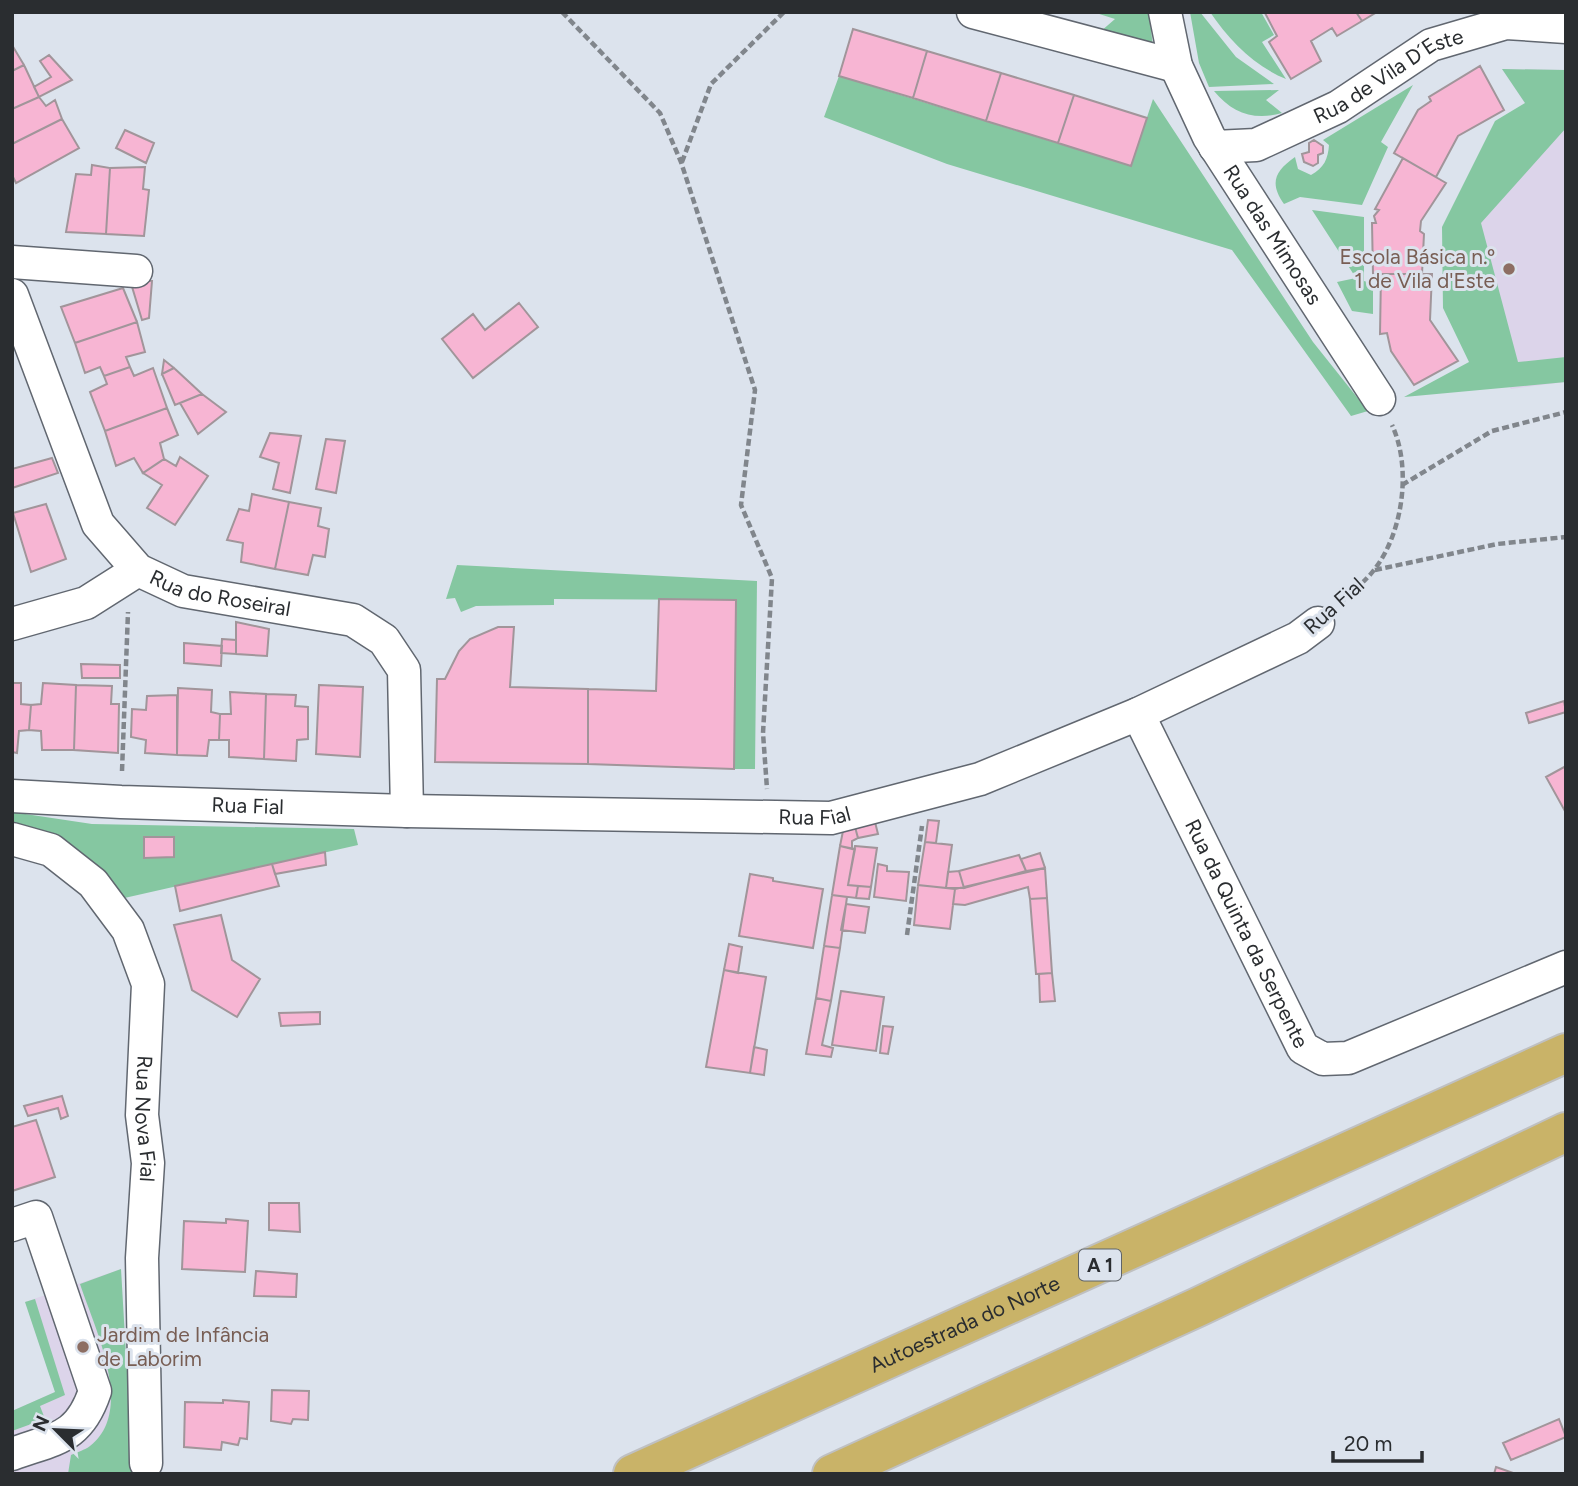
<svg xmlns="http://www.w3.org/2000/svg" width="1578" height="1486" viewBox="0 0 1578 1486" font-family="Figtree,sans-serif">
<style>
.education{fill:#dcd4ea}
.green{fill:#85c7a1}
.building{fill:#f7b5d3;stroke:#a1959a;stroke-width:2}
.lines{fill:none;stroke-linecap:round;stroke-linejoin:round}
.minor-casing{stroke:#616770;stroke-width:35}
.highway-casing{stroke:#bfc0c1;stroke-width:42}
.path{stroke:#81868c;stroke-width:4.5;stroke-dasharray:7 3.5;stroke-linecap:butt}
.minor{stroke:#fff;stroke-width:32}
.highway{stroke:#c9b368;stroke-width:38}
.education-dot{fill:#8d6e63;stroke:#dce3ed;stroke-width:2.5}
.labels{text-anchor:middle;stroke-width:6;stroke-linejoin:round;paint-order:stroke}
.shield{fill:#dce3ed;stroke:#5f6469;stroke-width:2}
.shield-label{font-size:19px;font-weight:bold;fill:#2a2d30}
.street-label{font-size:21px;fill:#2a2d30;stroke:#dce3ed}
.education-label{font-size:21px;fill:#785e54;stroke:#dce3ed;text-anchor:end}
</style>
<rect width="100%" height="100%" fill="#dce3ed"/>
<path class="education" d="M1502,69L1566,70V382L1511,389L1453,309L1502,134L1532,114Z
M121,1269L133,1474H12V1411L55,1392L25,1302Z"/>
<path class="green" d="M1093,12H1149L1153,47L1100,32L1115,19Z
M1190,12H1200L1236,57L1274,84L1209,87L1199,63Z
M1210,12H1261L1274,35L1262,42L1286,79C1254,66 1229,40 1210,12Z
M1502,69L1566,70V128L1481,223L1518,362L1566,357V382L1404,397L1469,362L1443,308L1442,227L1495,121L1525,103Z
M839,76L1131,166L1153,99L1313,342L1368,411L1351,416L1232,250L947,164L824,117Z
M1413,85L1381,142L1388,147L1362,205L1300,197L1284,204C1269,183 1275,171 1295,157L1298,169L1311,175C1324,168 1328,159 1329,145L1323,140Z
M1279,90L1266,100L1282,113C1254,121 1232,113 1214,91Z
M1312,210L1364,217V281L1373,284V314L1352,311L1337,282L1356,278Z
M457,565L757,581L755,769H734L736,600L554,599V605L476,606L461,612L455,598L446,599Z
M12,812L92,824L354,829L358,845L120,899L12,826Z
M121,1269L133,1474H68L71,1455C77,1452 85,1450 90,1446C136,1410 94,1327 80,1284Z
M35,1299L65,1395L40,1406L45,1419L12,1431V1411L55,1392L25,1302Z"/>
<path class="building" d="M1356,12L1362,21L1337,36L1332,28L1311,41L1321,61L1291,79L1269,42L1277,36L1265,13Z
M1356,12H1377L1362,21Z
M853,29L927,51L913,98L839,76Z
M12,45L24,65L12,71Z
M927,51L1001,73L986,121L913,98Z
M49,55L72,80L39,97L34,87L51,77L40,61Z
M24,65L39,97L12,109V71Z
M1480,66L1504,110L1458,136L1436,177L1394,153L1418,110L1431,101L1429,97Z
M1001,73L1074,95L1058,143L986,121Z
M1074,95L1147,118L1131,166L1058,143Z
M39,97L46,106L55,100L62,119L12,144V109Z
M62,119L79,148L16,183L12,175V144Z
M125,130L154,143L146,163L116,148Z
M1314,140L1323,146V153L1318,155V163L1313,166L1304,162L1302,154L1309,152V143Z
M1403,158L1446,183L1421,221L1420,231L1424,234L1422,274H1373L1372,223H1376L1374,216L1379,210L1375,209Z
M92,165L110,168L106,234L66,232L76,174L91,175Z
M145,167L143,189L149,190L144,236L106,234L110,168Z
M1381,274H1432L1430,320L1458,361L1414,385L1391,351L1387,333L1380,334Z
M130,280L152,281L149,318L142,320Z
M123,288L137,322L75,343L61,307Z
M519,303L538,327L473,378L442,339L473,314L485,330Z
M137,322L145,352L126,357L130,367L104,376L100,367L85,373L75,343Z
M164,360L174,368L162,374Z
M130,367L134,376L153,368L167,408L105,431L90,392L107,384L104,376Z
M174,368L202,394L175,405L162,374Z
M202,394L226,412L198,434L180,403Z
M167,408L178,435L160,443L164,459L143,473L134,458L116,466L105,431Z
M270,433L301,436L290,493L273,489L279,463L260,457Z
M326,439L345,441L336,493L316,489Z
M180,457L208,476L175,525L147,508L162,485L143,473L164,459L176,466Z
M52,458L58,473L12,488V469Z
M252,494L289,502L275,569L241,562L243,543L227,540L239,509L249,511Z
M289,502L321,508L318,526L329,529L325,557L313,555L308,575L275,569Z
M46,504L66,559L31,572L13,513Z
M659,599L736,600L734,769L588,764V689L656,691Z
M236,622L269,629L267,656L236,654Z
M498,627H514L510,687L588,689V764L435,762L437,679H445L459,651L470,639Z
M222,639L236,640V654L221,653Z
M184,643L222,646L221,666L184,663Z
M81,664L120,665V678H82Z
M12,683H21V704L31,705L29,730L19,731L17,753L12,752Z
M43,683L76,685L74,750H42L41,731L29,730L31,705L41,704Z
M76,685L112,686L111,704H119L118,753L74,750Z
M319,685L363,687L360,757L316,754Z
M178,688L212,690L211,712L220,714L219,740H209L207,756L177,755Z
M230,692L266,694L264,759L229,757V740H219L220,714H231Z
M266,694L296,695L295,706L308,707V739L297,740L296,761L264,759Z
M177,695V755L145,753L146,740L131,737L132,709L146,710L147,696Z
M1564,701L1566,712L1529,723L1526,713Z
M1566,766V813L1546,777Z
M928,820L939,821L936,843L925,842Z
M875,822L878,834L858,838L855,827Z
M855,827L858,838L852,841V849L840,846L843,831Z
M144,837H174V857L144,858Z
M925,842L952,845L946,888L918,885Z
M840,846L855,849L848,885L858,886L856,898L832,895Z
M855,846L877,848L871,887L848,885Z
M325,852L326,865L275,874L272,864Z
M1040,853L1045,868L1026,871L1021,859Z
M1019,855L1026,871L964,888L959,871Z
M272,864L279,886L180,911L175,886Z
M878,864L887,866V871L909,872L906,901L874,897Z
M1045,868L1047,898L1030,899L1028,887L965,905L953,904L955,889Z
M959,871L964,888H946L948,872Z
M750,874L773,878V881L823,889L813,948L739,936Z
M918,885L955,889L950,929L914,925Z
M858,886L871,887L869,899L856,898Z
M832,895L847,897L840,948L824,946Z
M1047,898L1052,973L1036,974L1030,899Z
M846,904L869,907L865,933L841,930Z
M221,915L232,960L260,979L237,1017L192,990L174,925Z
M729,944L742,947L738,973L724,970Z
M824,946L840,948L831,1001L816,998Z
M724,970L766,977L750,1073L706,1067Z
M1052,973L1055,1001L1040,1002L1039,974Z
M841,991L884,997L876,1051L832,1045Z
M816,998L831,1001L822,1045L833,1048L831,1057L806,1054Z
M320,1012V1024L281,1026L279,1013Z
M883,1026L893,1027L888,1054L880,1053Z
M754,1047L767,1050L764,1075L750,1073Z
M62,1096L68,1116L61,1119L58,1108L28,1116L24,1106Z
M36,1120L55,1177L12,1191V1127Z
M269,1203H299L300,1232L269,1230Z
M226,1219L248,1221L245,1272L182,1269L184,1221L226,1223Z
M256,1271L297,1274L296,1297L254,1296Z
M272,1390L309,1391L308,1420L293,1419L291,1424L271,1421Z
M223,1400L249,1402L247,1439L240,1438L238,1445L222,1442L221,1450L184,1447L185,1402L223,1403Z
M1559,1419L1566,1437L1511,1460L1503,1443Z
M1496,1467L1516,1474H1494Z"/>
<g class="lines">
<defs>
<g id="minor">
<path d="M973,12L1176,66"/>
<path id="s1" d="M1165,12L1176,66L1209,137L1379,399"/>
<path id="s2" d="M1215,147L1256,145L1338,107L1431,45L1506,23L1566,27"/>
<path d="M12,262L136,271"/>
<path id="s3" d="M12,295L98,524L138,570L183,591L353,620L384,640L404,670L407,811"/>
<path d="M12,624L86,603L138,570"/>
<path id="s4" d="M1138,714L1303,1048L1323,1059L1348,1058L1566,967"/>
<path id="s5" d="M12,796L121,802L407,811L831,818L980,779L1138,714L1298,638L1318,623"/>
<path id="s6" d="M12,839L51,850L93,883L128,930L148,984L142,1115L148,1163L142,1258L146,1463"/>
<path d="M12,1225L36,1217L95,1391C79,1439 56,1438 12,1454"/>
</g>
<g id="highway">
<path id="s7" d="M633,1474L1566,1053"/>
<path d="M832,1474L1198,1307L1566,1132"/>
</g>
</defs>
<use href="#minor" class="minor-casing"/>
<use href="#highway" class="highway-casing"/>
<path class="path" d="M562,12L660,113L681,162L755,390L741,505L772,578L763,733L767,789
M682,162L711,84L784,12
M1402,485L1492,431L1566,412
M1375,570L1497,544L1566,537
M1339,604C1350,593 1365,582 1374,570C1403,533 1412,468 1392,425
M122,771L128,612
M907,935L922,826"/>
<use href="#minor" class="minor"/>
<use href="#highway" class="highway"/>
</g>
<g class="education-dot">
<circle cx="1509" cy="269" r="7"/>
<circle cx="83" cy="1347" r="7"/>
</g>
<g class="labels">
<rect class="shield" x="1079" y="1249.5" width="42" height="31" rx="5"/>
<g class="shield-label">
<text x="1100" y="1272">A 1</text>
</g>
<g class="street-label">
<text dy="7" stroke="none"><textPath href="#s2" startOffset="191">Rua de Vila D´Este</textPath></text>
<text dy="7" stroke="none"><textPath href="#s1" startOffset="250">Rua das Mimosas</textPath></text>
<text dy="7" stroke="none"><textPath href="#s3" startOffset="392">Rua do Roseiral</textPath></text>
<text transform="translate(1334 606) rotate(-42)" y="7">Rua Fial</text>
<text dy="7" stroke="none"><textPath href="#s5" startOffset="236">Rua Fial</textPath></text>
<text dy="7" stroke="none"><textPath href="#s5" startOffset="803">Rua Fial</textPath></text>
<text dy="7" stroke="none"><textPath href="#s4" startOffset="245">Rua da Quinta da Serpente</textPath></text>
<text dy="7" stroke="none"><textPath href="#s6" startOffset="345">Rua Nova Fial</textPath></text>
<text dy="7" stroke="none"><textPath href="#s7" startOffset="364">Autoestrada do Norte</textPath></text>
</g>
<g class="education-label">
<text x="1495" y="264">Escola Básica n.º<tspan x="1495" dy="24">1 de Vila d'Este</tspan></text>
<text x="97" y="1342" text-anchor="start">Jardim de Infância<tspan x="97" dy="24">de Laborim</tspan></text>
</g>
</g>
<rect width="1578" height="1486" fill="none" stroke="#2a2d30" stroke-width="28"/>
<g transform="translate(56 1430) rotate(294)" stroke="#dce3ed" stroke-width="5" paint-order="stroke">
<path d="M0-5L12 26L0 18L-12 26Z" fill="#2a2d30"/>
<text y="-10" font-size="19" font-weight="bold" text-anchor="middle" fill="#2a2d30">N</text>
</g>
<path d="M1333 1451v10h89v-10" fill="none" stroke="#2a2d30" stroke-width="3.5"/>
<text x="1344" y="1451" font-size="21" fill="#2a2d30" stroke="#dce3ed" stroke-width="5" paint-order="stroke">20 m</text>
</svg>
